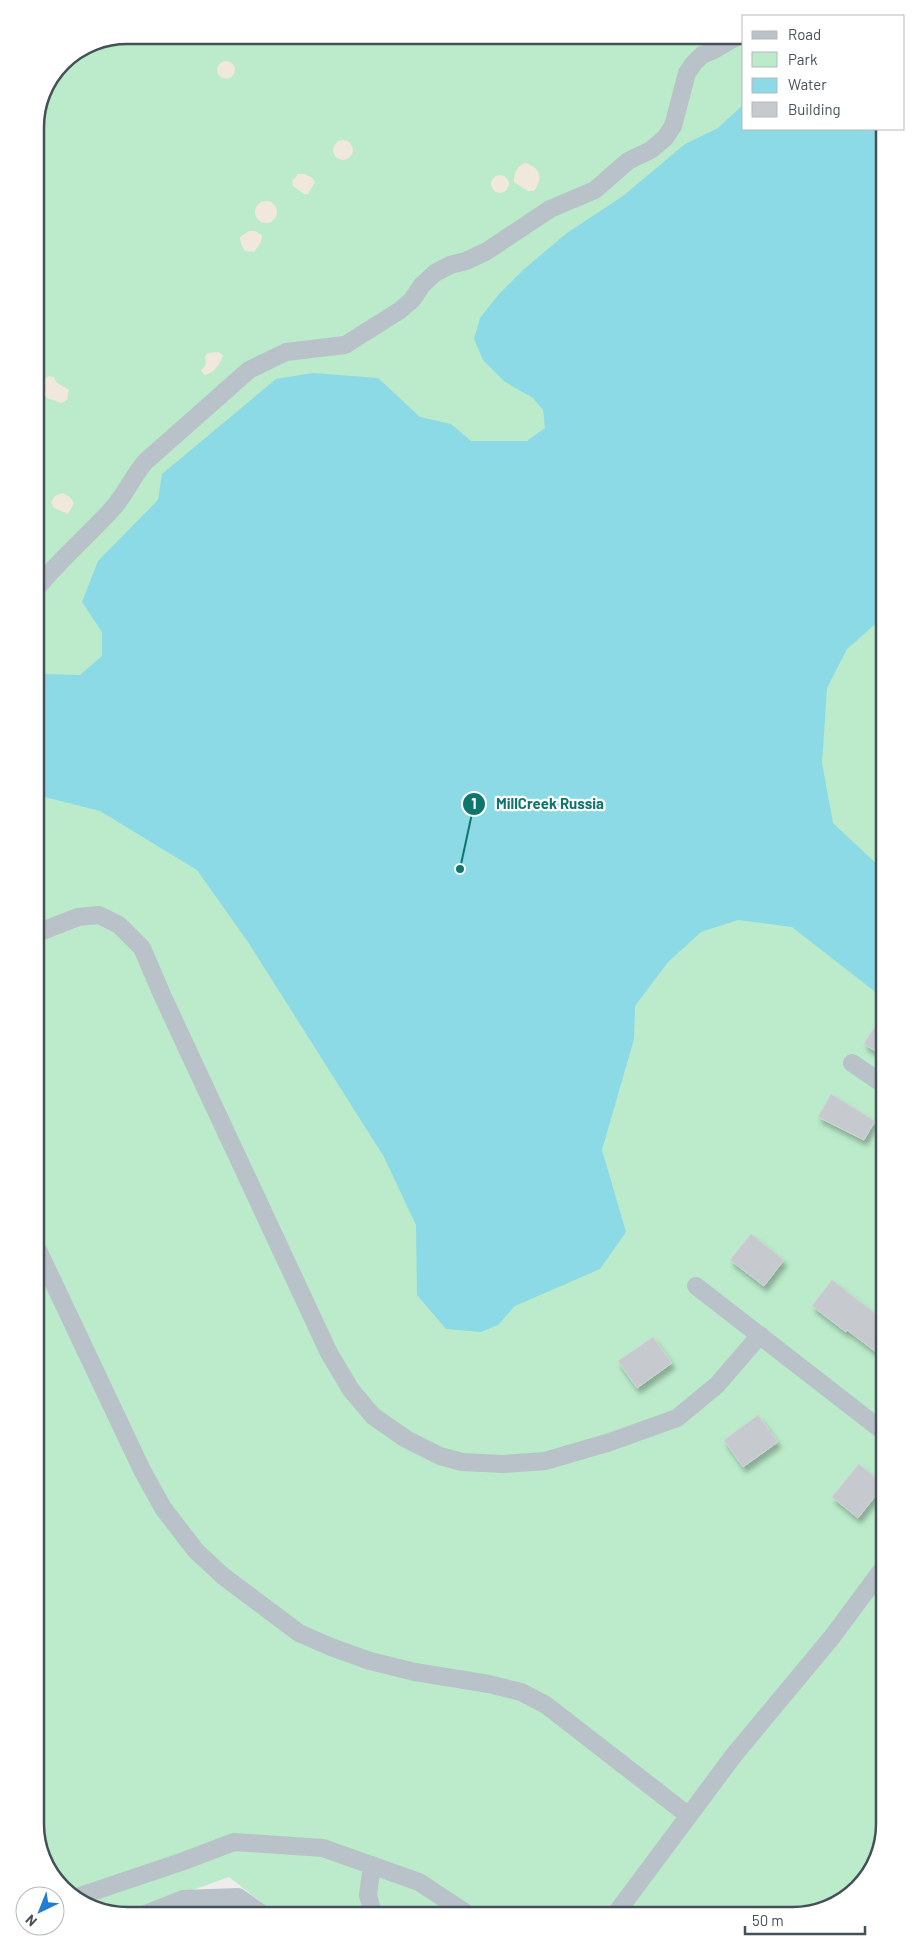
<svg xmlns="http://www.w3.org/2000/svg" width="920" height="1951" viewBox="0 0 920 1951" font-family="Barlow,sans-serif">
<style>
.green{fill:#bbebca}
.sand{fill:#f0e8dd}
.water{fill:#8bdae6}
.building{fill:#c6cacf;stroke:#d0d3d7;filter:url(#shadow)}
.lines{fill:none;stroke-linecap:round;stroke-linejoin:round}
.minor{stroke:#b8c2c8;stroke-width:18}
.rim{fill:none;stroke:#455158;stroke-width:2.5}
.leader{fill:none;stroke:#0f766e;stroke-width:2}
.callout-dot{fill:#0f766e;stroke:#fff;stroke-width:2}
.mark-label{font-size:15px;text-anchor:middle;font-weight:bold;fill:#fff}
.callout-label{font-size:15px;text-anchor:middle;font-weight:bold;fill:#0f766e;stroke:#fff;stroke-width:4.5;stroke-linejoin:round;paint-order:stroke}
</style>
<defs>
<filter id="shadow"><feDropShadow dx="3" dy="5.5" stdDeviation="2.5" flood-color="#0004"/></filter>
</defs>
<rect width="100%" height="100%" fill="#efecec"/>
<path class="green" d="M127,35H744V129H880L885,1824L869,1875L823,1911L278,1915L229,1877L120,1916L71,1897L40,1854L35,121L62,62L92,42Z"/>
<path class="sand" d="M217 70a9 9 0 1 1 18 0a9 9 0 1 1-18 0Z
M333 150a10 10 0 1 1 20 0a10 10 0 1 1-20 0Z
M526,163C541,168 543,179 534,191H528L514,182C514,173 517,165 526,163Z
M298,174C304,173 312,176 315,182L308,194H304L293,186L292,181Z
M491 184a9 9 0 1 1 18 0a9 9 0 1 1-18 0Z
M255 212a11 11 0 1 1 22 0a11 11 0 1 1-22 0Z
M249,231H255L262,235L261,242L254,252L245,251L241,244L240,237Z
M218,352L223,355C220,364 215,372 205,375L201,371L206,364L205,356L208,353Z
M49,376L54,377L56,382L69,390L67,400L62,403L47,398L40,390L42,381Z
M63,493L70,497L74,503L68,514L54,508L51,502L56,495Z"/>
<path class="water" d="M744,104V129H880L882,618L847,649L827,688L822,763L833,823L882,869L883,998L792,927L738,920L701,932L668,962L635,1006L634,1039L602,1150L626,1232L600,1269L515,1306L498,1325L481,1332L446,1329L417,1295L416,1225L384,1157L248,942L197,870L100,811L37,795V668L41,674L80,675L102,656V632L82,602L98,561L158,500L162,474L276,379L313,373L378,378L420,417L451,424L471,441H527L545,428L543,410L533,398L505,382L483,360L474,339L480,318L499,294L523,270L567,233L623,196L685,144L718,128Z"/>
<path class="building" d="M883,1013V1056L864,1044Z
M831,1094L875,1121L864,1140L818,1117Z
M751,1234L784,1260L764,1286L730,1260Z
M832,1280L884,1320V1358L847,1330L846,1332L812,1306Z
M653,1337L672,1363L637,1388L618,1361Z
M758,1415L778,1442L743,1467L724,1440Z
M859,1464L884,1485L858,1518L832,1497Z"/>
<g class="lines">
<path class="minor" d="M36,589C60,559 89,535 114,507C126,493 133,476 145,462L249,370L286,352L345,345L399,311L412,300L422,285L435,273L450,265L466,261L487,251L550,209L595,190L628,161L651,150L665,138L673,126L687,73L694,63L702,55L712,51L740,35
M37,933L78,917L99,915L119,925L142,948L163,997L329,1353L351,1390L373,1416L406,1439L440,1456L462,1462L503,1464L545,1461L610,1442L677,1418L717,1385L760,1335
M852,1063L883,1084
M38,1250L142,1470L163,1508L196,1551L223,1576L299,1633L331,1647L370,1661L415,1672L489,1684L521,1692L546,1705L689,1816
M696,1286L884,1432
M372,1865L368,1895L373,1914
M74,1898L181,1862L234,1842L323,1848L419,1882L466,1913
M617,1912L734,1755L832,1637L884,1567
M140,1916L183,1899L238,1897L264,1915"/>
</g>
<path d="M0 0H920V1951H0ZM127 44H793A83 83 0 0 1 876 127V1824A83 83 0 0 1 793 1907H127A83 83 0 0 1 44 1824V127A83 83 0 0 1 127 44Z" fill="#fff" fill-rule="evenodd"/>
<path class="rim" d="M127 44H793A83 83 0 0 1 876 127V1824A83 83 0 0 1 793 1907H127A83 83 0 0 1 44 1824V127A83 83 0 0 1 127 44Z"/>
<path class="leader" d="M460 869L474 804"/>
<g class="callout-dot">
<circle cx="460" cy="869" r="5"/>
<circle cx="474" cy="804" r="12"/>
</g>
<g class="mark-label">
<text x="474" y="809">1</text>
</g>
<g class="callout-label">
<text x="550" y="809">MillCreek Russia</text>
</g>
<rect x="742" y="15" width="162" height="115" fill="#ffffff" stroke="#b5b9bc"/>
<rect x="752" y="31" width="25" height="8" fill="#b8c2c8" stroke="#b5b9bc"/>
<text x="788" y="40" font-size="15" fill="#455158">Road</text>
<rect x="752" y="52" width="25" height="15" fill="#bbebca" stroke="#b5b9bc"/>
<text x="788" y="65" font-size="15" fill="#455158">Park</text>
<rect x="752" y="78" width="25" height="15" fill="#8bdae6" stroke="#b5b9bc"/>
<text x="788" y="90" font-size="15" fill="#455158">Water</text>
<rect x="752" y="102" width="25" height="15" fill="#c6cacf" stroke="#b5b9bc"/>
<text x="788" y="115" font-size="15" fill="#455158">Building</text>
<g transform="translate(40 1911) rotate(223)"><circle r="24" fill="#ffffff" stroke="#b5b9bc"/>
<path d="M0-4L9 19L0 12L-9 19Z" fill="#237dd2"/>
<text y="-8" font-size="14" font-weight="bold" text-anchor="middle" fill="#455158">N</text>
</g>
<path d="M745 1926v8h120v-8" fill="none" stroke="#455158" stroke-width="2.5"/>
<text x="752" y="1926" font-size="15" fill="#455158" stroke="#ffffff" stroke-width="4" paint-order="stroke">50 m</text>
</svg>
